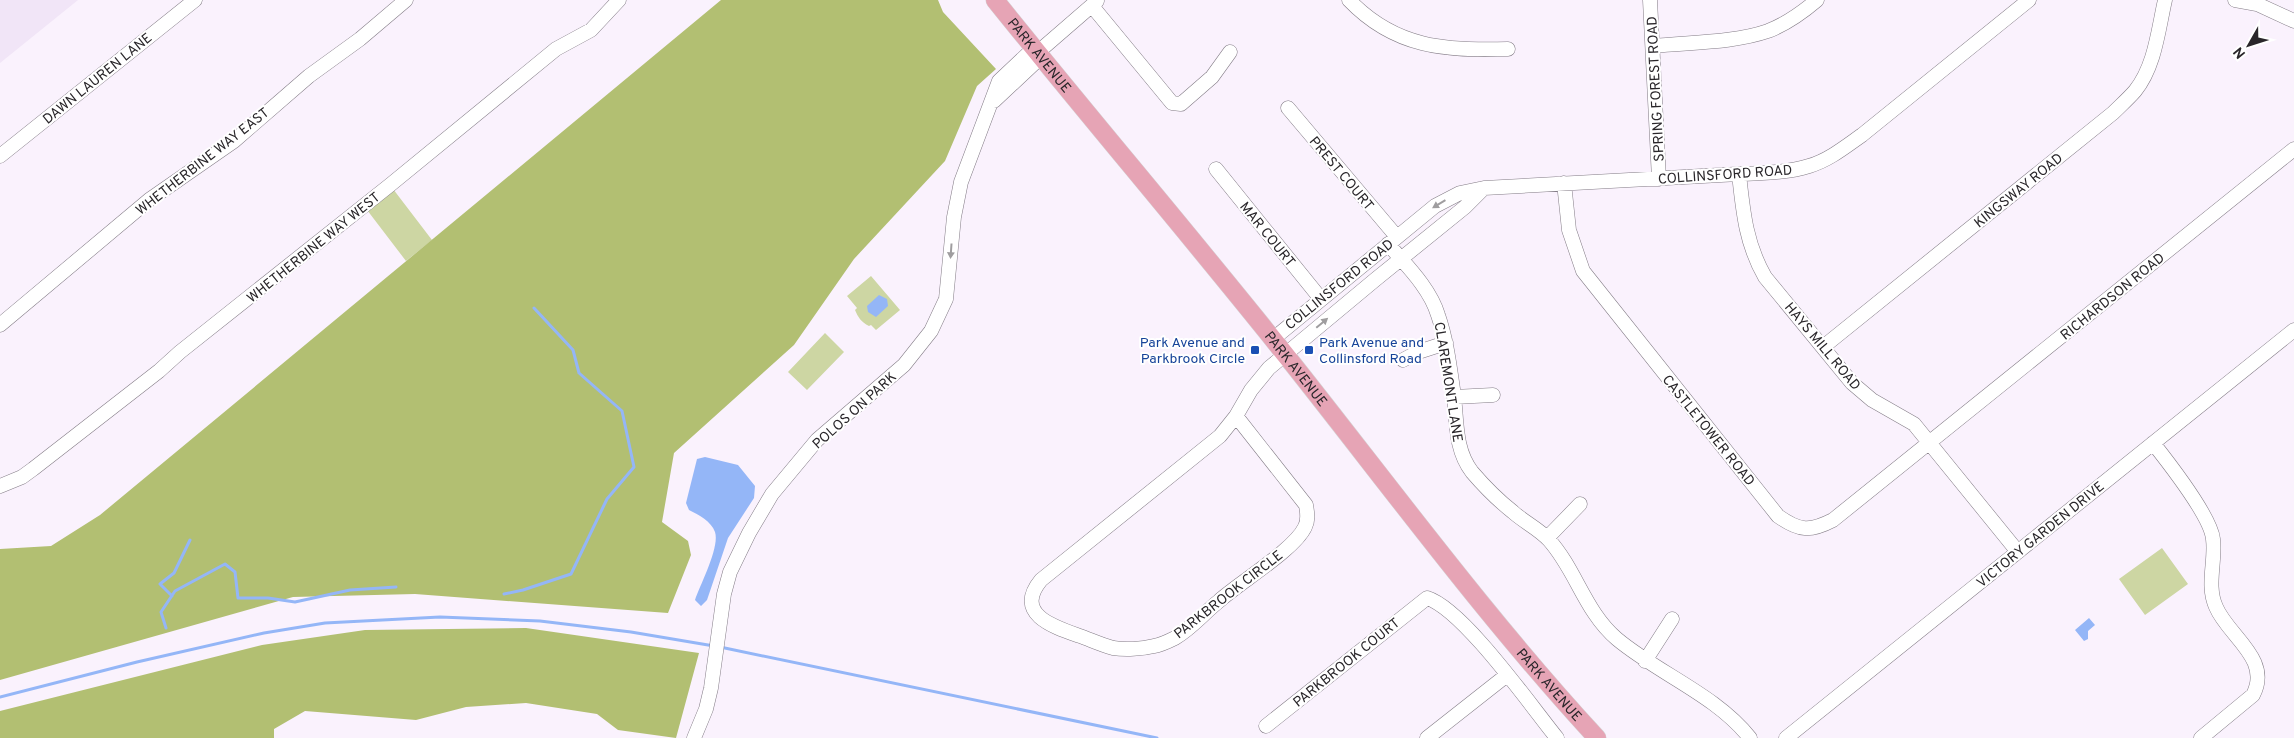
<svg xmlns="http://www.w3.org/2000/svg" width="2294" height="738" viewBox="0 0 2294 738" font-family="Overpass,sans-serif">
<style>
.built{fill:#f1e5f7}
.green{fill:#cdd6a3}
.forest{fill:#b2bf72}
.water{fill:#94b6f7}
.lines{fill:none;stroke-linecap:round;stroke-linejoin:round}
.stream{stroke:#94b6f7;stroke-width:3}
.minor-casing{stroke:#837c86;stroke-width:15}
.major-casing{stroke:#d4d4d4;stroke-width:19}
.minor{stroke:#fff;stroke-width:14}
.major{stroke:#e6a4b5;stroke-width:18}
.oneway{fill:#9f9d9f}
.transit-dot{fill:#1a4fb4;stroke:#fff;stroke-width:2}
.labels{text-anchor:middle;stroke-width:4;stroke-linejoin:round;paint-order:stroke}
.street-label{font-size:14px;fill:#29262a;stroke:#fff}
.transit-label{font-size:14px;fill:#164399;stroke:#fff;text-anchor:end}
</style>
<rect width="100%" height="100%" fill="#faf2fd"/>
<path class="built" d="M0,0H78L0,63Z"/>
<path class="green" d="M390,185L432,240L406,261L364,206Z
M871,276L900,310L876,330L871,325L869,326C861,322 858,317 855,310L857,308L847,296Z
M825,333L844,352L807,390L788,372Z
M2162,548L2188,584L2145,615L2119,579Z"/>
<path class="forest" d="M721,0H938L943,12L996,69L977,86L945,161L854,259L794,345L674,453L662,522L688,541L691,555L668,613L415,594L293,597L0,680V549L51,546L100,515Z
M526,628L699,653L676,738L618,730L597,714L526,703L466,707L416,720L305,711L274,729V738H0V711L262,645L365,630Z"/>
<path class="water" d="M879,295L887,299L888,306L876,317L868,312L867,306Z
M705,457L738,465L755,486L754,498L728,538L707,600L701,606L695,600C700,585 720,547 715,532C711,521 699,515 689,510L686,503L697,459Z
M2089,618L2095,625L2088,631V639L2084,641L2075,630Z"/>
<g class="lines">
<path class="stream" d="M504,594L523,590L571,574L607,499L634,467L622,411L579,373L573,350L534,308
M172,596L160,584L174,573L190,540
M166,628L161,612L175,591L225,564L235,572L238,598H268L295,602L350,590L396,587
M720,647L1157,738
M0,697L137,662L264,633L325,623L440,617L540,621L631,632L714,646"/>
<defs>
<path id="minor" d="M1349,0C1395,48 1446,51 1508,49
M1650,0L1659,179
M2235,0L2257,4L2294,21
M1092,6L1172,103L1181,104L1212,77L1230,52
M1653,46C1691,42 1733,43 1768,31C1786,24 1803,12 1817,0
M1037,53L1097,1
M994,101L1041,57
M1288,108L1397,237
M0,156L195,0
M1216,169L1321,299
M1739,174C1743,212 1746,244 1765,277L1852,383L1872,400L1914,424L2018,552
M1564,183L1569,230L1583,271L1778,516C1799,531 1810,532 1833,520L2294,149
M1388,244C1406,265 1430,288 1438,315C1447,341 1450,369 1454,396C1457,423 1455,450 1472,472C1484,486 1499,501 1513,512C1524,522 1539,529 1549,540C1576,570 1585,612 1617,639C1659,674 1716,695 1750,738
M0,325L149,200L234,141L309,76L360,39L406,0
M1273,339L1435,206L1460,193L1484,188L1739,174C1762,173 1787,173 1809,166C1829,160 1845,147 1862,135L2029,0
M1823,347L2113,113C2120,106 2128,99 2135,91C2155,66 2158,31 2165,0
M1403,360L1418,352L1446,343
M1454,397L1493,395
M1236,416L1306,505C1307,512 1309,519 1305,527C1294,550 1240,582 1219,601C1204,613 1192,628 1175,638C1169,641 1161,645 1154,646C1142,649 1125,650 1113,648C1102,645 1091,640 1080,636C1054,627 1013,614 1041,580L1220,436Z
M1236,416L1251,390L1269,368L1376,279L1465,207L1484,188
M2153,443C2168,462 2211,517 2213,539C2216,561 2206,585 2216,607C2228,636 2272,659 2253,695L2201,738
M0,486L22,477L33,469L159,371L180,352L390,185L556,49L591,30L619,0
M1547,538L1580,504
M1645,661L1672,619
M1266,726L1427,598C1463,609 1531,706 1557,738
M694,738L706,709L711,688L724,594L730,572L749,533L772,494L817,440L904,365L931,331L946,299L954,217L961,182L999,81L1034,48
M1427,738L1507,675
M1786,738L2294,330"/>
<g id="major">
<path id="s1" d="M995,0C1093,122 1195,241 1292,363C1392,489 1488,620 1597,738"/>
</g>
</defs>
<use href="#minor" class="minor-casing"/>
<use href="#major" class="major-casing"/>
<use href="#minor" class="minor"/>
<use href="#major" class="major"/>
</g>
<defs><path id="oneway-solid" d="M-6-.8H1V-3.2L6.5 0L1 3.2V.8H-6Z" transform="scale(1.25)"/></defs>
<g class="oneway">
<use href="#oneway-solid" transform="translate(1439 204) rotate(149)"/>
<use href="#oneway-solid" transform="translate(951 251) rotate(94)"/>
<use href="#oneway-solid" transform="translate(1322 323) rotate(-40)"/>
</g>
<g class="transit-dot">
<rect x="1250" y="345" width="10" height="10" rx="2.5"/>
<rect x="1304" y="345" width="10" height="10" rx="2.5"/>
</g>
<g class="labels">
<g class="street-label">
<text dy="5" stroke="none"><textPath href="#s1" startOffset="71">PARK AVENUE</textPath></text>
<text transform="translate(97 78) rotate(-39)" y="5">DAWN LAUREN LANE</text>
<text transform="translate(1655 89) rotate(-93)" y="5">SPRING FOREST ROAD</text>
<text transform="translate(202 161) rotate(-38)" y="5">WHETHERBINE WAY EAST</text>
<text transform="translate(1342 173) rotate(50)" y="5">PREST COURT</text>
<text transform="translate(1725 174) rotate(-4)" y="5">COLLINSFORD ROAD</text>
<text transform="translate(2018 190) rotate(-39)" y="5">KINGSWAY ROAD</text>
<text transform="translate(1268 234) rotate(51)" y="5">MAR COURT</text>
<text transform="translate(313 247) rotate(-39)" y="5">WHETHERBINE WAY WEST</text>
<text transform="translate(1339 284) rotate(-39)" y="5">COLLINSFORD ROAD</text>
<text transform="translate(2112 296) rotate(-39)" y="5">RICHARDSON ROAD</text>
<text transform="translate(1823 346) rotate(50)" y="5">HAYS MILL ROAD</text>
<text dy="5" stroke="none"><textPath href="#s1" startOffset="476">PARK AVENUE</textPath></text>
<text transform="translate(1449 382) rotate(81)" y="5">CLAREMONT LANE</text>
<text transform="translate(854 410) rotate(-42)" y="5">POLOS ON PARK</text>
<text transform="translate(1709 430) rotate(51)" y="5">CASTLETOWER ROAD</text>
<text transform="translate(2040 534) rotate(-39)" y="5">VICTORY GARDEN DRIVE</text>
<text transform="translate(1228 594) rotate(-38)" y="5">PARKBROOK CIRCLE</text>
<text transform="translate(1346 662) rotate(-39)" y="5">PARKBROOK COURT</text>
<text dy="5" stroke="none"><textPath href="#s1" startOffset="881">PARK AVENUE</textPath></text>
</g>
<g class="transit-label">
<text x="1245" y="347">Park Avenue and<tspan x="1245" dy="16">Parkbrook Circle</tspan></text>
<text x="1319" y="347" text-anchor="start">Park Avenue and<tspan x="1319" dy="16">Collinsford Road</tspan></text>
</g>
</g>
<g transform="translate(2249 45) rotate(231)" stroke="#ffffff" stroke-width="4" paint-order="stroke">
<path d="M0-4L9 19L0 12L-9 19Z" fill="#29262a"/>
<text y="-8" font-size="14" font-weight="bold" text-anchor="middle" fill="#29262a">N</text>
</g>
</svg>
